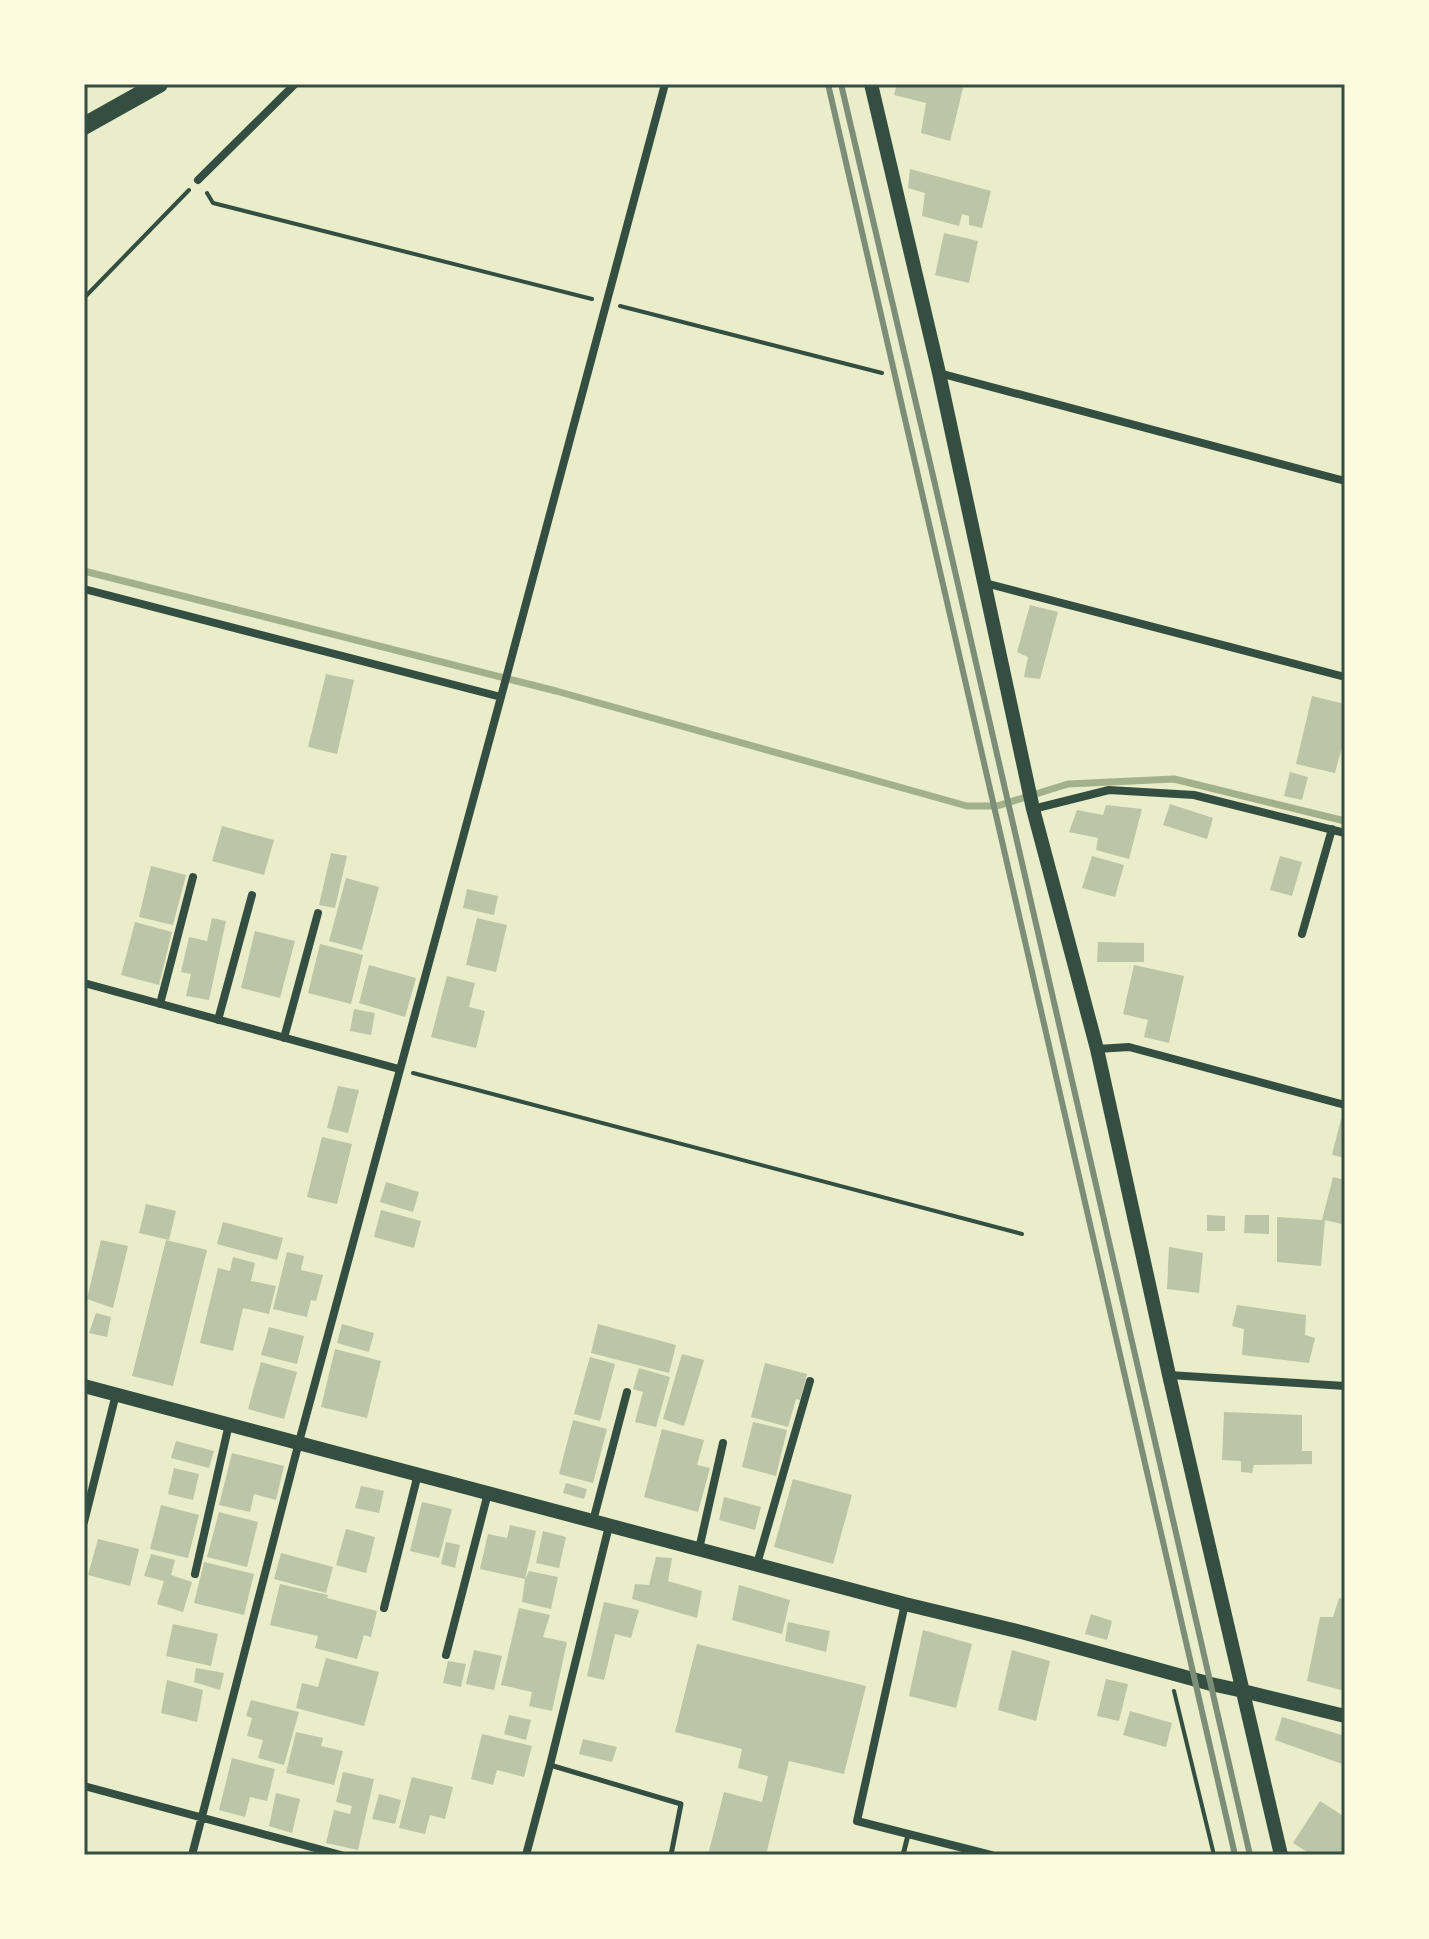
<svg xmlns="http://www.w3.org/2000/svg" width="1429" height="1939" viewBox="0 0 1429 1939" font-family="'Roboto Condensed',sans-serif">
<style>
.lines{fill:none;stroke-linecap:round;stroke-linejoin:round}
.stream{stroke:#a3b18a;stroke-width:7}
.building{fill:#bcc5a7}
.path{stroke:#344e41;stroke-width:4}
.service{stroke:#344e41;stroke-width:5}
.minor{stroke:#344e41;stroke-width:8}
.tertiary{stroke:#344e41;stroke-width:14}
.primary{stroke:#344e41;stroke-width:18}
.rail{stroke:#7c8e77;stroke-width:6}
.neatline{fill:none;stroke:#344e41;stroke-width:3}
</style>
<rect width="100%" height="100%" fill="#e9edc9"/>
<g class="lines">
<path class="stream" d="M84,571L556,691L967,806H997L1068,784L1174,779L1345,821"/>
</g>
<path class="building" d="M897,84H964L950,141L921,133L926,103L894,95Z
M910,169L991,191L982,228L969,225V216L962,214L959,226L922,216L925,193L908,188Z
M944,233L978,241L969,283L935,275Z
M1030,605L1058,612L1040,679L1024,677L1028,657L1017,652Z
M326,674L354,680L337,754L308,747Z
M1312,696L1345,704V736L1335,773L1296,764Z
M1290,772L1308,777L1302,800L1284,796Z
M1170,804L1213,818L1207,839L1163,825Z
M1106,805L1142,809L1129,859L1096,850L1098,838L1069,832L1077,810L1103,815Z
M222,826L274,840L264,875L212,861Z
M331,853L347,856L335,908L319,905Z
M1092,856L1124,865L1115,897L1082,888Z
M1280,856L1302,862L1292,896L1270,890Z
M151,866L186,875L173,925L139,917Z
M346,878L379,887L362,950L329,941Z
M467,889L498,896L494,915L463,908Z
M212,918L226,921L209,1000L186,996L191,974L181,972L189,937L207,941Z
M477,918L507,925L496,972L466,965Z
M135,922L172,932L159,985L121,975Z
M255,931L295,941L280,998L241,988Z
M1098,942L1144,943V962H1097Z
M320,944L363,955L351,1004L308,993Z
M369,965L416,978L405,1017L359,1003Z
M1134,965L1184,976L1169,1043L1144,1037L1148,1020L1123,1014Z
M447,976L475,983L469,1007L485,1011L476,1048L431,1037Z
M354,1009L375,1013L371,1035L350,1031Z
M338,1086L359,1090L348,1133L327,1128Z
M1341,1119L1345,1120V1158L1332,1155Z
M322,1137L352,1144L337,1204L307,1197Z
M1333,1177L1345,1180V1225L1325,1220L1321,1266L1277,1262V1217L1322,1220Z
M386,1182L419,1192L413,1212L380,1202Z
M146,1204L176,1211L169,1240L139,1233Z
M381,1210L421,1221L414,1248L374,1237Z
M1207,1215L1225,1216V1231H1207Z
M1245,1215H1269V1234L1244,1233Z
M223,1222L283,1238L277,1260L217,1244Z
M101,1240L128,1246L113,1308L87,1299Z
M166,1240L207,1250L173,1386L132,1376Z
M1169,1247L1203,1253L1199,1293L1167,1289Z
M287,1252L304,1256L301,1270L323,1275L316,1301L311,1300L307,1317L273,1309Z
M233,1257L255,1263L251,1281L276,1286L269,1314L243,1308L233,1351L200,1343L218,1268L230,1271Z
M1237,1305L1306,1315L1305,1335L1315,1338L1309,1363L1242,1355L1244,1329L1232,1326Z
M96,1313L111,1317L107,1337L89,1333Z
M342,1324L374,1333L369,1352L337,1343Z
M598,1324L676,1345L669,1373L591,1353Z
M269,1327L304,1336L297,1364L261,1355Z
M335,1349L381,1361L367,1418L321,1407Z
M682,1354L704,1360L684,1426L663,1419Z
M590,1357L615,1364L600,1421L574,1414Z
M261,1362L297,1372L284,1419L248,1409Z
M765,1363L807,1374L800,1400L796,1399L788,1427L751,1417Z
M639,1368L670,1377L656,1427L635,1422L643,1392L633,1389Z
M1224,1412L1302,1415V1451H1312V1464L1254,1465L1252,1473L1241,1472V1461L1222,1460Z
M573,1420L607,1429L593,1483L559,1474Z
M753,1422L787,1430L776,1476L742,1467Z
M662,1429L704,1440L697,1465L710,1468L698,1512L644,1497Z
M176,1441L214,1451L209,1468L171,1458Z
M232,1453L284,1466L276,1500L254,1494L250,1512L219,1505Z
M174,1468L199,1474L193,1500L168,1494Z
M793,1479L852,1495L833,1564L774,1547Z
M566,1483L587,1489L584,1499L563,1493Z
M361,1486L384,1491L379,1513L355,1508Z
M724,1497L761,1507L755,1530L719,1520Z
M422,1502L452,1509L439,1558L410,1551Z
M161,1505L199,1515L188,1558L150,1549Z
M219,1512L258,1522L247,1567L207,1557Z
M510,1525L536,1531L525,1579L480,1569L488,1534L507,1538Z
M346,1529L375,1537L366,1573L336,1565Z
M543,1531L566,1537L559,1568L536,1563Z
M98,1539L139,1549L130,1586L88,1575Z
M446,1542L460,1545L455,1568L441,1564Z
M281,1553L333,1567L326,1593L274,1579Z
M151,1554L175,1560L171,1575L192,1582L183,1612L157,1604L164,1581L144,1576Z
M656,1557L672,1558L668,1581L702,1591L697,1618L632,1599L635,1584L649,1585Z
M204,1562L254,1574L244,1615L194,1603Z
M529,1571L558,1577L551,1609L522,1602L525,1579Z
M280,1584L328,1595L327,1598L377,1611L371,1637L364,1635L357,1659L315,1648L318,1636L270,1625Z
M739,1585L790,1600L782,1634L732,1620Z
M1339,1598L1345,1599V1691L1307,1681L1320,1617H1333Z
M604,1602L639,1610L631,1638L615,1634L604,1680L587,1676Z
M519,1608L550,1615L543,1637L567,1642L552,1711L529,1706L532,1692L501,1685Z
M1091,1614L1112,1621L1107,1640L1085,1634Z
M788,1622L830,1631L826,1652L785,1641Z
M173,1624L218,1634L211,1666L166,1656Z
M923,1630L972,1644L956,1708L909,1696Z
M697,1644L866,1686L844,1774L789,1761L766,1855H708L724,1792L762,1802L768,1776L738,1768L742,1749L675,1732Z
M474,1650L502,1656L494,1690L466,1684Z
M1012,1650L1050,1661L1036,1721L998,1710Z
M326,1658L379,1672L364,1726L296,1708L302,1683L318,1687Z
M448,1661L466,1664L461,1687L443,1683Z
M196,1668L224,1673L220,1690L194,1682Z
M1106,1679L1128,1684L1119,1721L1097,1716Z
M167,1680L203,1690L197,1722L161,1713Z
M251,1700L299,1712L284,1765L258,1758L263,1740L247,1736L252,1718L246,1716Z
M1130,1711L1172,1723L1166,1747L1123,1735Z
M509,1715L531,1720L526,1740L504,1734Z
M1282,1717L1345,1736V1765L1275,1740Z
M296,1732L323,1738L321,1746L343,1751L334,1785L286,1773Z
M482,1734L532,1746L524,1777L497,1770L493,1785L471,1779Z
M583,1739L617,1747L612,1762L579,1754Z
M232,1758L275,1769L267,1801L250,1797L245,1817L219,1810Z
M343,1772L374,1779L358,1850L326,1843L334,1810L350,1814L352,1806L336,1802Z
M412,1777L453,1787L445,1819L430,1815L425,1834L399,1828Z
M276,1793L300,1799L292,1833L269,1826Z
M379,1794L401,1800L395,1824L372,1819Z
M1320,1801L1345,1817V1855H1312L1293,1843Z"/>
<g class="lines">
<path class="path" d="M207,193L213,203L592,299
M84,298L189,190
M620,306L882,373
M413,1073L1022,1234
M1174,1691L1214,1855"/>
<path class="service" d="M550,1765L681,1804L671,1855
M903,1855L908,1835"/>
<path class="minor" d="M198,180L295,84
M939,373L1345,481
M985,583L1345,677
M84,589L501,697
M1033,809L1109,790L1194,795L1345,833
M1302,934L1332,829
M84,983L399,1069
M160,1004L193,877
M218,1020L252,895
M284,1038L318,913
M1097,1049L1129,1047L1345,1105
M1169,1375L1345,1386
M593,1521L627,1392
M84,1522L116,1394
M699,1549L723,1443
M757,1564L810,1381
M195,1574L229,1424
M905,1604L857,1821L991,1855
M384,1608L418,1474
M446,1655L488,1493
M84,1786L341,1855
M192,1855L299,1442L501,697L665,84
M526,1855L550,1765L609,1526"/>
<path class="tertiary" d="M871,84L939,373L1033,809L1097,1049L1169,1375L1281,1855
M84,1386L905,1604L1025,1633L1211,1684L1243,1691L1345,1716"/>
<path class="primary" d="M84,126L159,84"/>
<path class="rail" d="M828,84L1235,1855
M841,84L934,480L1250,1855"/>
</g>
<rect width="1429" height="1939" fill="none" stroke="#fefae0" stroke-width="172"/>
<rect x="86" y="86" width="1257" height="1767" class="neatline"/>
</svg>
